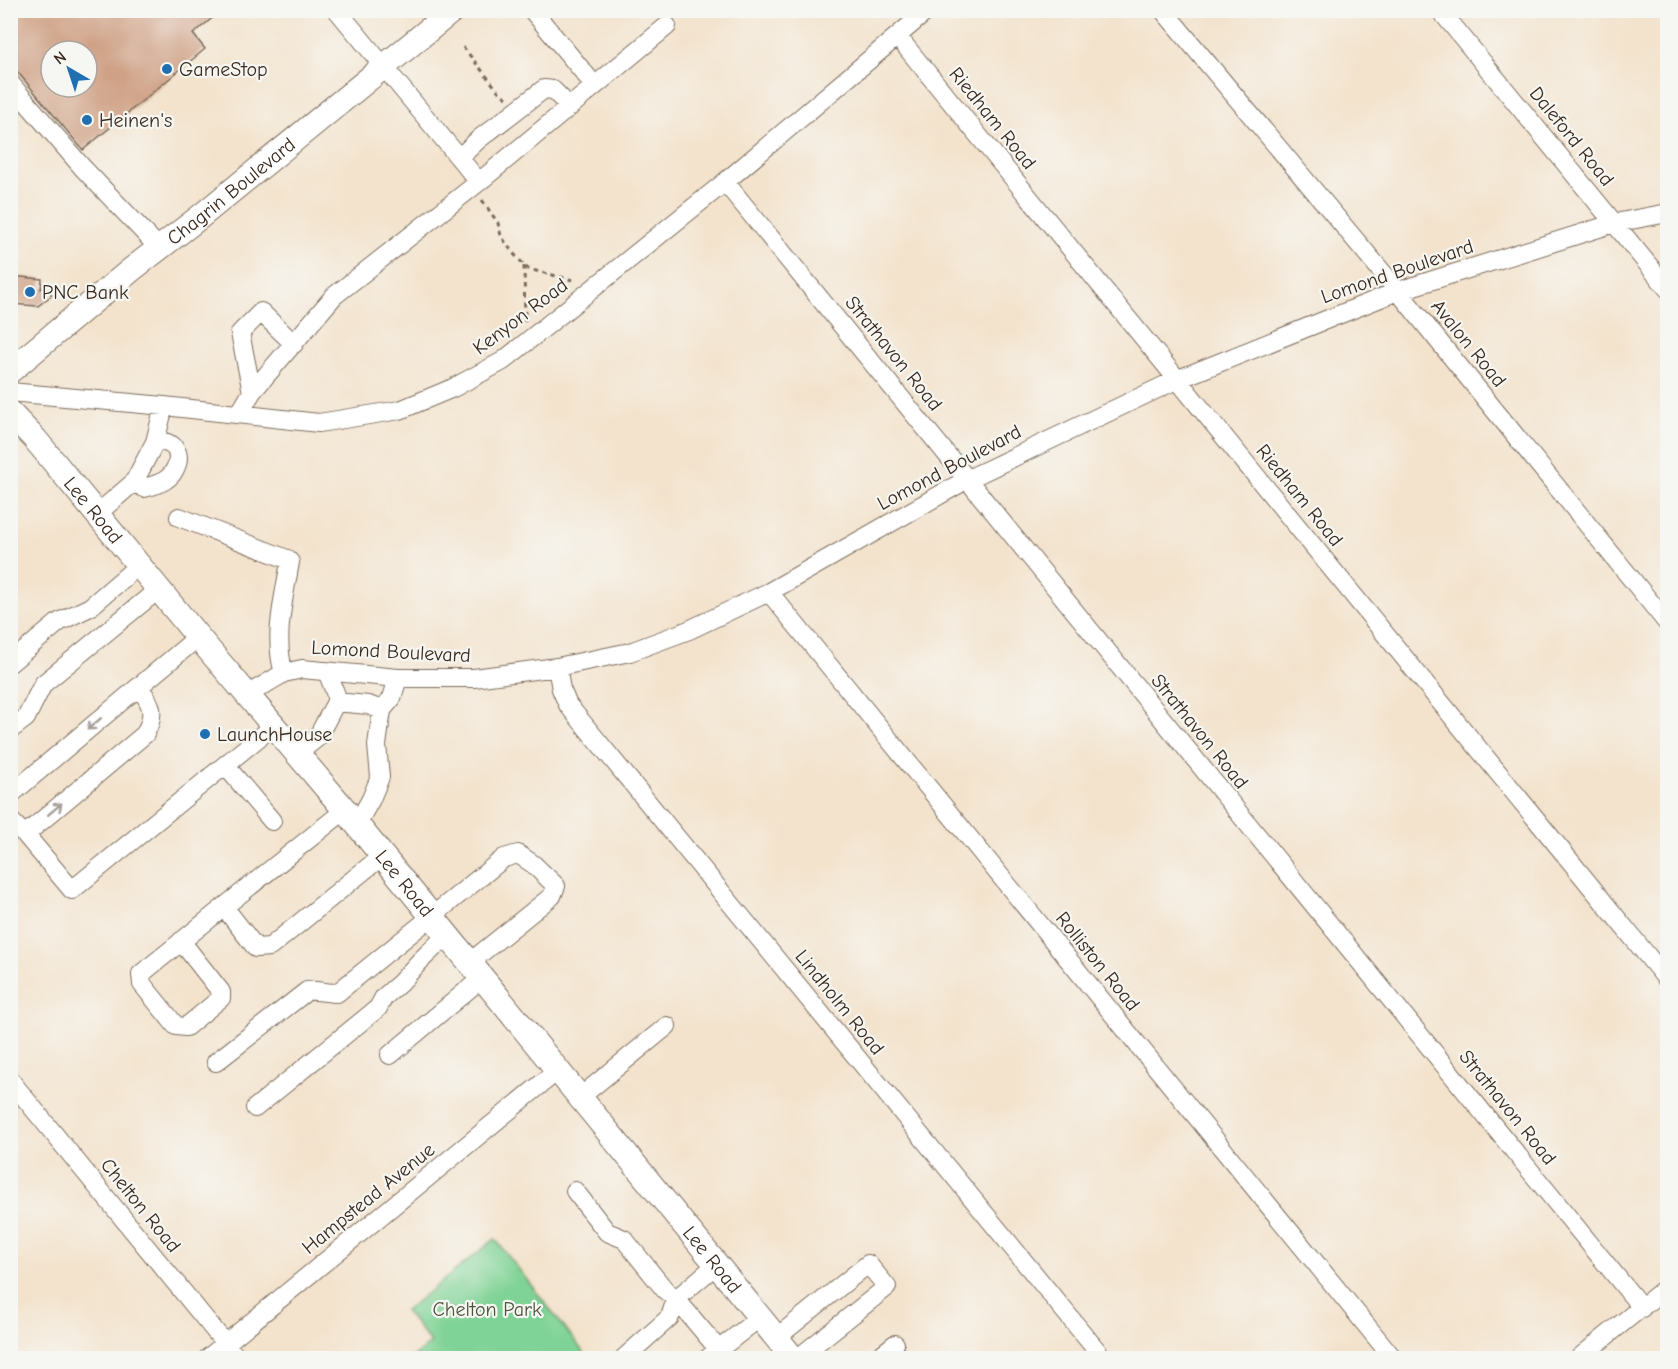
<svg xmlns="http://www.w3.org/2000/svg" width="1678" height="1369" viewBox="0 0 1678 1369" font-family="'Comic Neue',sans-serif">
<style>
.green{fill:#80d396;stroke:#5e7e5a;stroke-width:1.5}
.building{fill:#cfa186;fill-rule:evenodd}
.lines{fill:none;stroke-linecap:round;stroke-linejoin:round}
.minor-casing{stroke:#7b6b5b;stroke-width:20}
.major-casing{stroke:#7b6b5b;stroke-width:26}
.path{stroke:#7b6b5b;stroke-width:3;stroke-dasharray:4.5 4.5;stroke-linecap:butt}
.minor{stroke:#fff;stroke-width:18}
.major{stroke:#fff;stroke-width:24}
.oneway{stroke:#a79f9a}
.poi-dot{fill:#1f6fb2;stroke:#f6f6f2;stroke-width:2}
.labels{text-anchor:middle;stroke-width:4.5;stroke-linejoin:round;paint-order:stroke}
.poi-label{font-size:20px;fill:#3b2a1e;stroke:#f6f6f2;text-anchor:start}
.street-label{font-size:20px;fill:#3b2a1e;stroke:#f6f6f2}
.park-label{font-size:20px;fill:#4c543c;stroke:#f6f6f2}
</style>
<rect width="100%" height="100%" fill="#f6f6f2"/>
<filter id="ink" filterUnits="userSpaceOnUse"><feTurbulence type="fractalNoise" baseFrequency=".0167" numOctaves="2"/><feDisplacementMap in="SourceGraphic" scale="12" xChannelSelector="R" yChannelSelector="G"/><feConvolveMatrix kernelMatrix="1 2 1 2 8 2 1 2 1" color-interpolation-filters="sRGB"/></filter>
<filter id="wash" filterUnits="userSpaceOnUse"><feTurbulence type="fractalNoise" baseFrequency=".008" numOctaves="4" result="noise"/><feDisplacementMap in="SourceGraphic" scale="24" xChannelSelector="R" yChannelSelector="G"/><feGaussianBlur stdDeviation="1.35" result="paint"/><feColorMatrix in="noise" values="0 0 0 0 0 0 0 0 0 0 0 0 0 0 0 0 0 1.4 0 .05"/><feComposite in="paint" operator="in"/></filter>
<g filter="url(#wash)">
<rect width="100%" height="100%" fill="#f3e3cd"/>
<path class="green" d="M495,1239L588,1358H412L431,1343L405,1311Z"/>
<g id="blocks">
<path class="building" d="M20,10H222L193,34L205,49L83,150L10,63V18ZM51,51H87V87H51Z
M10,276L42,279L41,289L44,287L52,295L38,306L10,304Z"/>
</g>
</g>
<g filter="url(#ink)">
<use href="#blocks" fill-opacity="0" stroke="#7b6b5b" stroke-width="1.5"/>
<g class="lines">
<defs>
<path id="minor" d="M337,10L479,182L667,26
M532,10L595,86
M1163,10L1398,291L1668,624
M1440,10L1668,289
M898,37L1668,981
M10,83L82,167L159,248
M459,158L479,139L544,89L553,90L570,107
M725,182L1642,1308
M10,392L164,406L319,423L400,410L453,388L503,361L725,182L928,10
M252,392L240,333L261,312L294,344
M239,414L252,392L334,296L479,182
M134,482L144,488C160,484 172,480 177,464C179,458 178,451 173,446C169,443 161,441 156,439
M97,514L134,482L155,442L164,406
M179,517L287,559L290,562C284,598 273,638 284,673
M769,592L1393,1358
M10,663L59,622L90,607L139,565
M557,667L561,689L568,705L1103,1358
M247,695L284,673L302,669L398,678H474L557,667L630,652L689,630L769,592L966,480L1176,380L1398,291L1615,223L1668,213
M336,702L368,705L382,710L377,745L380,777L371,799L357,824
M382,710L392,698L398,678
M10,730L26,718L43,684L159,589
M297,754L317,738L336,702V695L327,671
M10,795L198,637
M345,810L224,907L256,948L270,947L382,856
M10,820L22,832L27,833L145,734C156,713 152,704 139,687
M272,821L225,765L273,726
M24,833L72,890L225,765
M181,941L221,992V998L186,1027L176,1026L142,984L141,974L224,907
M390,1055L482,978
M216,1062L307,991C317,990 327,993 337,993L504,858L518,854L533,864L556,886L552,896L469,963
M10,1080L237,1358
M579,1098L667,1026
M255,1108L378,1008L384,997L400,983L420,961L447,935
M575,1191L607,1232L624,1239L665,1290L676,1299L716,1265
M676,1299L719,1350
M776,1338L868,1264L887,1287L798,1358
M208,1358L557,1071
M624,1358L670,1317L676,1299
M708,1358L759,1318
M877,1358L895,1344
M1579,1358L1668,1286"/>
<g id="major">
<path id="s1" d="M10,371L131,270L201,216L453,10"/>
<path id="s2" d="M10,413L35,439L198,637L345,810L793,1358"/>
</g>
</defs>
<use href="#minor" class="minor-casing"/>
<use href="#major" class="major-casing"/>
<path class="path" d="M463,47L500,93L507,98
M482,200L498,223L501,236L513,253L528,269L577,281
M524,266L525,322"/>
<use href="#minor" class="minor"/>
<use href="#major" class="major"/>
</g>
<defs><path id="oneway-shaft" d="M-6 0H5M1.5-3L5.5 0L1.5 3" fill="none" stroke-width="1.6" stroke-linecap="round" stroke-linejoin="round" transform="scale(1.5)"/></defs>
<g class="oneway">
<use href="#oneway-shaft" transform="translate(94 724) rotate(140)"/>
<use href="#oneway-shaft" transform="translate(55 809) rotate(-40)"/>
</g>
</g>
<g class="poi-dot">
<circle cx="167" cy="69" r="6"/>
<circle cx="87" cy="120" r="6"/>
<circle cx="30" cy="292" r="6"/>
<circle cx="205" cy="734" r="6"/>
</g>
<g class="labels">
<g class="poi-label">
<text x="179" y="76">GameStop</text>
<text x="99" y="127">Heinen's</text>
<text x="42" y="299">PNC Bank</text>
<text x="217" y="741">LaunchHouse</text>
</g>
<g class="street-label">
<text transform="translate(993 118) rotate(51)" y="7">Riedham Road</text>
<text transform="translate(1572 136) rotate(51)" y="7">Daleford Road</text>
<text dy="7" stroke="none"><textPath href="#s1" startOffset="285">Chagrin Boulevard</textPath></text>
<text transform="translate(1397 271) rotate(-19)" y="7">Lomond Boulevard</text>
<text transform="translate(520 316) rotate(-37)" y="7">Kenyon Road</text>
<text transform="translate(1469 343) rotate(51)" y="7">Avalon Road</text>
<text transform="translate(894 353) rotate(51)" y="7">Strathavon Road</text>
<text transform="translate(949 467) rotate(-28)" y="7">Lomond Boulevard</text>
<text transform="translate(1300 495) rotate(51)" y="7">Riedham Road</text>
<text dy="7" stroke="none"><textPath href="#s2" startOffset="128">Lee Road</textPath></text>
<text transform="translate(391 651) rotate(3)" y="7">Lomond Boulevard</text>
<text transform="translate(1200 731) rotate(51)" y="7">Strathavon Road</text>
<text dy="7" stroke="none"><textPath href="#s2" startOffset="614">Lee Road</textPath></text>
<text transform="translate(1098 961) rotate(51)" y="7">Rolliston Road</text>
<text transform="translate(840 1002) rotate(51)" y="7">Lindholm Road</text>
<text transform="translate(1508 1107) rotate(51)" y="7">Strathavon Road</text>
<text transform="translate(368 1198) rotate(-39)" y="7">Hampstead Avenue</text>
<text transform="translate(141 1205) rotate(51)" y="7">Chelton Road</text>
<text dy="7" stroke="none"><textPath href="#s2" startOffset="1100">Lee Road</textPath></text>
</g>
<g class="park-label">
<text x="487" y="1316">Chelton Park</text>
</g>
</g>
<rect width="1678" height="1369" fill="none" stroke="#f6f6f2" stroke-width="36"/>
<g transform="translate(69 69) rotate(321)"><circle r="28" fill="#f6f6f2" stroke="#aba49d" stroke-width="1.5"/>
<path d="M0-4.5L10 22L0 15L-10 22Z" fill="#1f6fb2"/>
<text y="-9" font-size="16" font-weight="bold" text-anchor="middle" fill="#3b2a1e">N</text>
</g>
</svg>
